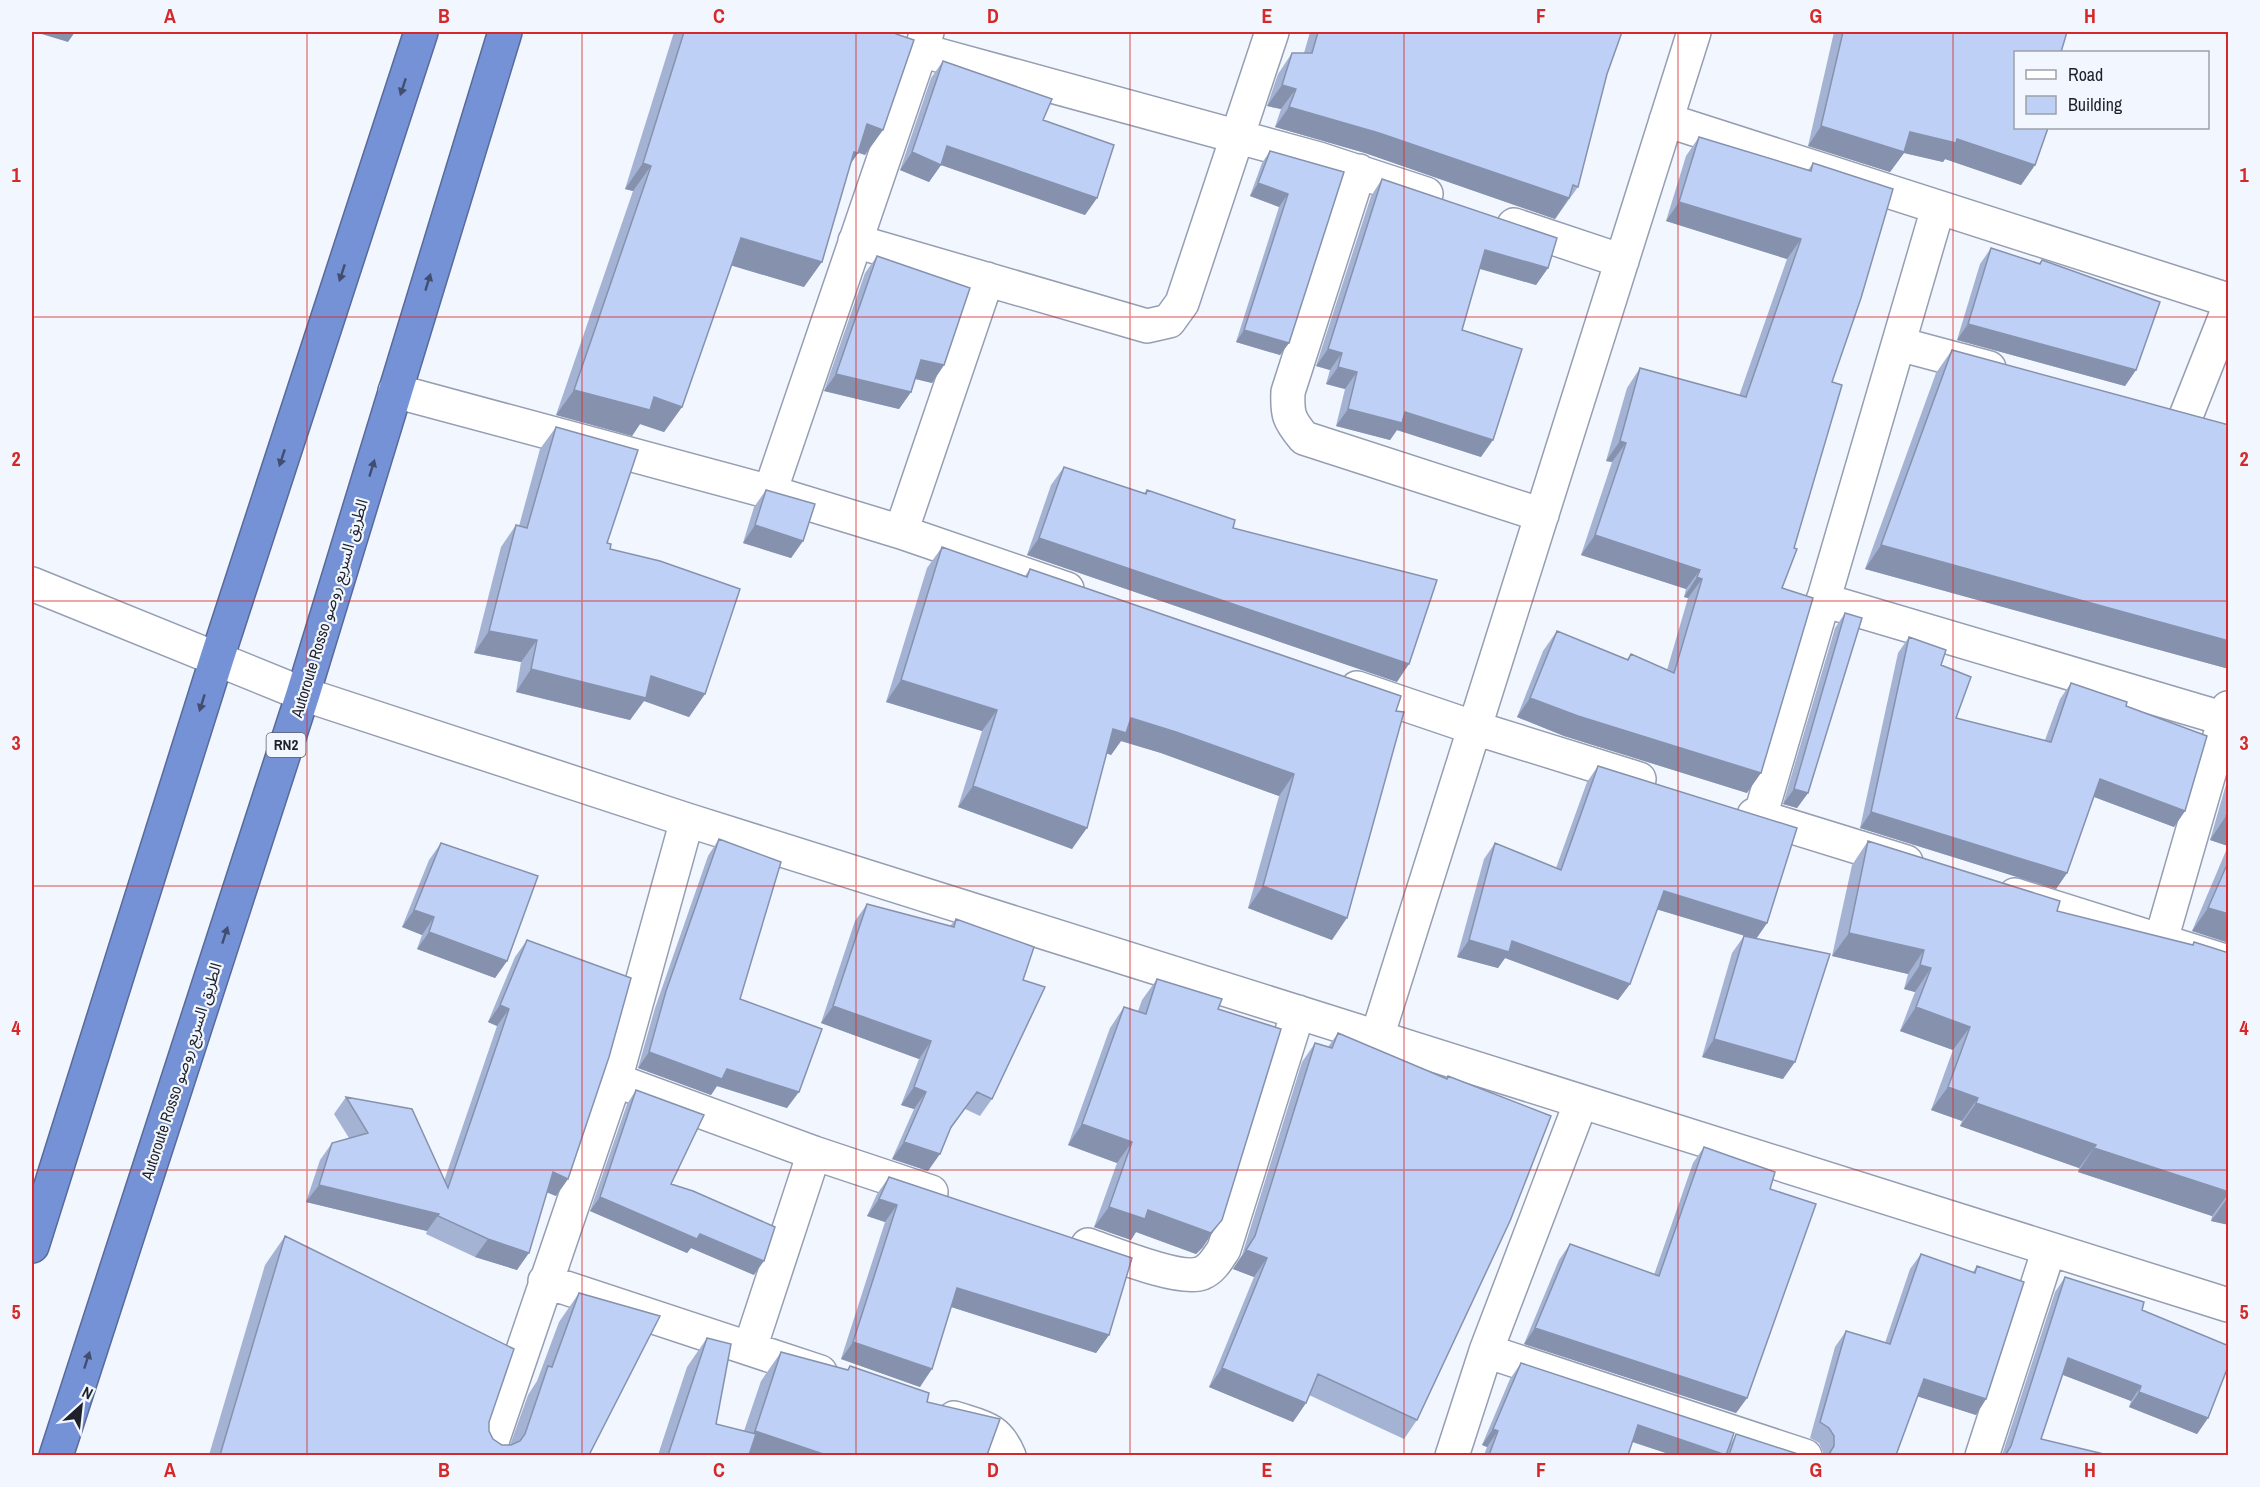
<svg xmlns="http://www.w3.org/2000/svg" width="2260" height="1487" viewBox="0 0 2260 1487" font-family="'Archivo Narrow','Noto Sans Arabic',sans-serif">
<style>
.lines{fill:none;stroke-linecap:round;stroke-linejoin:round}
.street-casing{stroke:#959eb2;stroke-width:36}
.highway-casing{stroke:#576a9a;stroke-width:36}
.street{stroke:#fff;stroke-width:33}
.highway{stroke:#7692d7;stroke-width:33}
.wall{fill:#a4b3d4}
.shaded-wall{fill:#8692ad}
.building{fill:#bfd0f7;stroke:#8692ad;stroke-width:1.5}
.oneway{fill:#414e6f}
.grid{fill:none;stroke:#d62828;stroke-width:1.5;stroke-opacity:0.55}
.labels{text-anchor:middle;stroke-width:4.5;stroke-linejoin:round;paint-order:stroke}
.shield{fill:#f2f6fe;stroke:#5e6169;stroke-width:1.5}
.shield-label{font-size:15px;font-weight:bold;fill:#1e2129}
.street-label{font-size:16px;fill:#1e2129;stroke:#f2f6fe}
.neatline{fill:none;stroke:#d62828;stroke-width:2}
.grid-label{font-size:20px;text-anchor:middle;font-weight:bold;fill:#d62828}
</style>
<rect width="100%" height="100%" fill="#f2f6fe"/>
<g class="lines">
<defs>
<path id="street" d="M927,32L770,492L901,532L1067,589
M920,50L1319,159L1426,194
M1666,120L2228,300
M1359,171L1288,392C1287,415 1289,420 1304,438L1542,515
M1514,225L1622,261
M855,241L1147,326L1169,321L1182,303L1272,32
M1899,344L1989,368
M395,391L770,492
M2184,421L2228,310
M901,532L987,279
M32,584L303,694L687,820L2228,1305
M1823,600L2225,719
M1357,688L1475,728L1639,779
M1754,815L1906,862
M1760,817L1938,208
M2015,895L2228,962
M2161,940L2228,708
M1377,1037L1694,32
M615,1080L814,1153
M1088,1245C1111,1253 1181,1282 1202,1273C1212,1269 1218,1258 1224,1249L1298,1012
M545,1281L820,1372
M750,1348L814,1153L931,1192
M1486,1351L1805,1456
M954,1418C981,1427 997,1427 1009,1456
M487,1456L615,1080L687,820
M1452,1456L1486,1351L1581,1102
M1982,1456L2049,1249"/>
<path id="highway" d="M32,1246L217,658L421,32
M56,1456L303,694L505,32"/>
</defs>
<use href="#street" class="street-casing"/>
<use href="#highway" class="highway-casing"/>
<use href="#street" class="street"/>
<use href="#highway" class="highway"/>
</g>
<path class="wall" d="M674,32H896L865,155L858,153L851,163L804,287L731,265L682,407L664,432L640,424L632,436L556,415L633,191L625,189Z
M1310,32H1622L1607,74L1578,187L1555,219L1365,153L1275,127L1281,109L1267,106L1278,74L1292,53H1304Z
M1834,32H2067L2016,52L2035,165L2021,185L1945,159L1943,162L1904,153L1890,172L1808,146Z
M943,61L1043,120L1097,198L1085,215L941,165L929,182L900,170L931,78Z
M1699,137L1808,170L1813,163L1832,382L1782,588L1747,793L1564,736L1517,717L1543,651L1557,631L1627,659L1631,654L1667,670L1688,598L1684,597L1686,589L1581,555L1612,462L1606,461L1627,388L1640,368L1739,396L1787,259L1666,221L1686,156Z
M1270,151L1344,172L1289,343L1280,355L1236,342L1279,207L1250,196L1262,163Z
M1382,179L1548,268L1536,285L1480,268L1462,330L1481,457L1397,430L1390,440L1336,426L1345,389L1326,384L1330,370L1316,366L1371,196Z
M1991,248L2039,263L2042,260L2136,370L2125,386L1957,340L1980,264Z
M877,256L944,365L932,383L915,379L911,392L899,409L824,391L865,273Z
M1952,350L2229,425V669L1865,569L1936,373Z
M556,427L610,549L705,694L689,717L644,701L630,720L516,692L521,662L474,653L501,547L516,525L519,526L540,449Z
M1064,467L1144,493L1147,490L1233,528L1397,682L1027,555L1051,485Z
M766,490L803,541L791,558L743,543L754,507Z
M942,547L1025,576L1030,569L1396,711L1332,940L1248,908L1279,796L1161,753L1121,741L1111,755L1106,753L1072,849L958,807L982,731L886,702L927,568Z
M1845,613L1808,793L1797,808L1783,804L1835,628Z
M1909,637L1941,665L1956,718L2045,740L2060,699L2071,683L2126,706L2185,811L2174,827L2094,797L2067,873L2056,889L1860,828L1898,653Z
M1598,766L1767,923L1756,939L1783,1079L1702,1057L1732,953L1744,936L1751,938L1657,909L1630,984L1618,1000L1505,958L1498,968L1457,957L1484,859L1495,843L1556,868L1587,782Z
M2229,774V943L2192,931L2228,846L2210,840Z
M719,839L740,999L787,1108L717,1086L711,1095L638,1068L655,1008L708,856Z
M1868,841L2057,911L2192,945L2194,942L2229,953V1225L2211,1221L2212,1216L2078,1172L2079,1168L1960,1126L1962,1121L1931,1110L1953,1050L1900,1031L1915,992L1904,989L1908,974L1832,956L1852,865Z
M441,843L507,961L495,978L417,949L422,935L402,927L429,860Z
M867,904L950,926L956,919L1023,980L992,1099L980,1116L965,1109L950,1130L928,1171L892,1159L914,1109L901,1105L919,1059L821,1023L855,921Z
M527,940L568,1179L556,1196L547,1192L517,1270L475,1257L426,1234L427,1231L306,1202L320,1160L332,1143L349,1138L334,1114L346,1097L444,1181L497,1026L488,1022L515,957Z
M1157,979L1218,1009L1203,1247L1196,1254L1136,1232L1131,1240L1094,1227L1117,1163L1068,1145L1110,1028L1124,1007L1138,1011L1142,1000Z
M1338,1033L1446,1078L1448,1076L1417,1420L1404,1439L1309,1395L1306,1403L1293,1422L1209,1387L1254,1277L1233,1269L1242,1255L1302,1062L1315,1043L1328,1047Z
M636,1090L671,1184L754,1275L691,1248L687,1253L590,1211L627,1104Z
M1704,1147L1770,1189L1747,1398L1736,1413L1524,1344L1559,1260L1570,1244L1654,1275L1693,1163Z
M889,1177L1109,1335L1096,1353L951,1307L920,1387L841,1359L885,1222L867,1216L877,1194Z
M285,1236L489,1422V1431L493,1439L502,1445H510L528,1395L537,1381L559,1322L579,1293L589,1455H209L265,1265Z
M1921,1254L1973,1272L1977,1266L1986,1399L1976,1415L1918,1396L1896,1455H1823V1452L1819,1443L1810,1438L1835,1347L1846,1331L1885,1343L1910,1269Z
M2065,1277L2142,1310L2208,1418L2197,1434L2129,1407L2131,1401L2063,1375L2041,1439L2108,1455H2002L2055,1292Z
M707,1338L716,1424L744,1431L761,1381L781,1352L847,1370L850,1366L927,1402L987,1455H658L687,1367Z
M1521,1363L1731,1443L1736,1434L1801,1455H1672L1632,1442L1628,1455H1484L1487,1447L1482,1445L1510,1379Z"/>
<path class="shaded-wall" d="M35,32H75L68,42Z
M1282,85L1296,89L1281,109L1267,106Z
M1289,107L1379,133L1569,198L1555,219L1365,153L1275,127Z
M867,124L883,130L865,155L850,149Z
M1821,126L1910,132L1957,139L2035,165L2021,185L1945,159L1943,162L1904,153L1890,172L1808,146Z
M947,146L1097,198L1085,215L941,165L929,182L900,170L912,152Z
M854,152L858,153L840,179Z
M643,163L651,166L633,191L625,189Z
M1258,183L1288,194L1279,207L1250,196Z
M1679,202L1801,239L1787,259L1666,221Z
M741,238L822,262L804,287L723,263Z
M1485,250L1548,268L1536,285L1473,267Z
M1968,324L2136,370L2125,386L1957,340Z
M1244,330L1289,343L1280,355L1236,342Z
M1328,349L1342,353L1330,370L1316,366Z
M921,360L944,365L932,383L908,377Z
M1338,367L1357,372L1345,389L1326,384Z
M836,374L911,392L899,409L824,391Z
M574,390L654,397L682,407L664,432L640,424L632,436L556,415Z
M1348,409L1405,412L1493,440L1481,457L1397,430L1390,440L1336,426Z
M1620,441L1626,443L1612,462L1606,461Z
M755,525L803,541L791,558L743,543Z
M1595,535L1700,570L1686,589L1581,555Z
M1039,538L1409,664L1397,682L1027,555Z
M1881,545L2229,641V669L1865,569Z
M1697,577L1702,579L1688,598L1684,597Z
M489,631L537,640L521,662L474,653Z
M531,669L651,676L705,694L689,717L644,701L630,720L516,692Z
M901,680L997,710L982,731L886,702Z
M1530,698L1761,773L1747,793L1564,736L1517,717Z
M1131,718L1176,732L1294,774L1279,796L1161,753L1121,741L1111,755L1098,750L1113,729Z
M2100,779L2185,811L2174,827L2089,795Z
M973,786L1087,828L1072,849L958,807Z
M1794,789L1808,793L1797,808L1783,804Z
M1871,812L2067,873L2056,889L1860,828Z
M2226,816L2229,817V845L2228,846L2210,840Z
M1263,886L1347,918L1332,940L1248,908Z
M1664,891L1767,923L1756,939L1652,908Z
M2208,908L2229,914V943L2192,931Z
M414,910L434,917L422,935L402,927Z
M429,932L507,961L495,978L417,949Z
M1849,933L1924,950L1908,974L1832,956Z
M1469,940L1512,941L1630,984L1618,1000L1505,958L1498,968L1457,957Z
M1920,965L1931,968L1915,992L1904,989Z
M500,1005L509,1009L497,1026L488,1022Z
M833,1006L931,1041L919,1059L821,1023Z
M1916,1007L1970,1027L1953,1050L1900,1031Z
M1714,1039L1795,1062L1783,1079L1702,1057Z
M649,1052L727,1069L799,1092L787,1108L717,1086L711,1095L638,1068Z
M914,1087L926,1092L914,1109L901,1105Z
M1948,1087L1978,1098L1962,1121L1931,1110Z
M1976,1103L2096,1145L2079,1168L1960,1126Z
M1082,1124L1132,1142L1117,1163L1068,1145Z
M904,1142L940,1154L928,1171L892,1159Z
M2094,1148L2229,1192V1193L2212,1216L2078,1172Z
M553,1172L568,1179L556,1196L541,1190Z
M319,1185L439,1214L427,1231L306,1202Z
M600,1197L700,1234L764,1261L754,1275L691,1248L687,1253L590,1211Z
M2228,1197H2229V1225L2211,1221Z
M879,1199L897,1205L885,1222L867,1216Z
M1109,1207L1148,1210L1217,1226L1203,1247L1196,1254L1136,1232L1131,1240L1094,1227Z
M488,1239L529,1253L517,1270L475,1257Z
M1246,1250L1267,1258L1254,1277L1233,1269Z
M957,1288L1109,1335L1096,1353L945,1305Z
M1535,1328L1747,1398L1736,1413L1524,1344Z
M853,1342L932,1369L920,1387L841,1359Z
M2068,1358L2141,1386L2131,1401L2058,1373Z
M1222,1368L1306,1403L1293,1422L1209,1387Z
M1924,1379L1986,1399L1976,1415L1913,1395Z
M2139,1392L2208,1418L2197,1434L2129,1407Z
M1638,1425L1726,1455H1672L1627,1440Z
M1493,1429L1498,1431L1487,1447L1482,1445Z
M755,1431L826,1455H738Z"/>
<path class="building" d="M684,32H896V34L914,40L883,130L867,124L858,153L854,152L822,262L741,238L682,407L654,397L650,410L574,390L651,166L643,163Z
M1318,32H1622L1607,74L1578,187L1573,185L1569,198L1379,133L1289,107L1296,89L1282,85L1292,53H1312Z
M1843,32H2067L2061,52H2016V128H2048L2035,165L1957,139L1956,143L1910,132L1904,152L1821,126Z
M943,61L1052,99L1043,120L1114,145L1097,198L947,146L941,165L912,152Z
M1699,137L1811,171L1813,163L1893,189L1861,298L1832,382L1842,385L1794,548L1797,549L1782,588L1813,598L1761,773L1578,716L1530,698L1557,631L1628,660L1631,654L1674,673L1702,579L1697,577L1700,570L1595,535L1626,443L1620,441L1640,368L1746,397L1801,239L1679,202Z
M1270,151L1344,172L1289,343L1244,330L1288,194L1258,183Z
M1382,179L1557,238L1548,268L1485,250L1462,330L1522,349L1493,440L1405,412L1402,423L1348,409L1357,372L1338,367L1342,353L1328,349Z
M1991,248L2040,264L2042,260L2160,302L2136,370L1968,324Z
M877,256L970,288L944,365L921,360L911,392L836,374Z
M1952,350L2229,425V641L1881,545Z
M556,427L638,450L607,543L611,544L610,549L660,561L740,589L705,694L651,676L646,698L531,669L537,640L489,631L516,525L527,528Z
M1064,467L1146,494L1147,490L1235,520L1233,528L1437,580L1409,664L1039,538Z
M766,490L815,504L803,541L755,525Z
M942,547L1027,577L1030,569L1401,696L1396,711L1404,712L1347,918L1263,886L1294,774L1176,732L1131,718L1126,733L1113,729L1087,828L973,786L997,710L901,680Z
M1845,613L1862,618L1808,793L1794,789Z
M1909,637L1946,650L1941,665L1971,677L1956,718L2051,742L2071,683L2127,702L2126,706L2207,736L2185,811L2100,779L2067,873L1871,812Z
M1598,766L1797,828L1767,923L1664,891L1630,984L1512,941L1509,952L1469,940L1495,843L1561,870Z
M2229,807V817L2226,816Z
M719,839L781,862L740,999L822,1029L799,1092L727,1069L722,1079L649,1052L666,991Z
M1868,841L2060,901L2057,911L2193,945L2194,942L2229,953V1192L2094,1148L2096,1145L1976,1103L1978,1098L1948,1087L1970,1027L1916,1007L1931,968L1920,965L1924,950L1849,933Z
M441,843L538,876L507,961L429,932L434,917L414,910Z
M2229,860V914L2208,908Z
M867,904L954,927L956,919L1034,947L1023,980L1045,987L992,1099L977,1092L951,1127L940,1154L904,1142L926,1092L914,1087L931,1041L833,1006Z
M1744,936L1830,954L1795,1062L1714,1039Z
M527,940L631,978L609,1057L568,1179L553,1172L529,1253L488,1239L438,1216L439,1214L319,1185L332,1143L368,1133L346,1097L412,1109L448,1188L509,1009L500,1005Z
M1157,979L1222,999L1218,1009L1281,1029L1222,1220L1211,1233L1148,1210L1145,1219L1109,1207L1132,1142L1082,1124L1124,1007L1146,1014Z
M1338,1033L1447,1079L1448,1076L1551,1116L1510,1221L1417,1420L1318,1374L1306,1403L1222,1368L1267,1258L1246,1250L1255,1236L1315,1043L1332,1048Z
M636,1090L704,1115L671,1184L693,1191L775,1227L764,1261L700,1234L697,1239L600,1197Z
M1704,1147L1775,1172L1770,1189L1816,1204L1747,1398L1535,1328L1570,1244L1659,1276Z
M889,1177L1132,1258L1109,1335L957,1288L932,1369L853,1342L897,1205L879,1199Z
M285,1236L514,1349L489,1422V1431L493,1439L502,1445H511L520,1441L525,1434L548,1366L552,1367L579,1293L660,1316L589,1455H220Z
M1921,1254L1975,1273L1977,1266L2024,1282L1986,1399L1924,1379L1896,1455H1826L1829,1454L1834,1446V1436L1829,1428L1820,1422L1846,1331L1890,1344Z
M2065,1277L2144,1302L2142,1310L2229,1346V1364L2208,1418L2139,1392L2141,1386L2068,1358L2041,1439L2108,1455H2003L2006,1454L2011,1446Z
M707,1338L731,1344L716,1424L756,1434L749,1455H668Z
M781,1352L848,1370L850,1366L929,1393L927,1402L1000,1419L987,1455H826L755,1431Z
M1521,1363L1734,1433L1726,1455L1638,1425L1628,1455H1489L1498,1431L1493,1429Z
M1736,1434L1801,1455H1729Z"/>
<defs><path id="oneway-solid" d="M-6-.8H1V-3.2L6.5 0L1 3.2V.8H-6Z" transform="scale(1.5)"/></defs>
<g class="oneway">
<use href="#oneway-solid" transform="translate(403 87) rotate(108)"/>
<use href="#oneway-solid" transform="translate(342 273) rotate(108)"/>
<use href="#oneway-solid" transform="translate(428 282) rotate(-73)"/>
<use href="#oneway-solid" transform="translate(282 458) rotate(108)"/>
<use href="#oneway-solid" transform="translate(372 468) rotate(-73)"/>
<use href="#oneway-solid" transform="translate(202 703) rotate(107)"/>
<use href="#oneway-solid" transform="translate(225 935) rotate(-72)"/>
<use href="#oneway-solid" transform="translate(87 1360) rotate(-72)"/>
</g>
<path class="grid" d="M307,32V1456M582,32V1456M856,32V1456M1130,32V1456M1404,32V1456M1678,32V1456M1953,32V1456M32,317H2228M32,601H2228M32,886H2228M32,1170H2228"/>
<g class="labels">
<rect class="shield" x="266.5" y="733" width="39" height="24" rx="4.5"/>
<g class="shield-label">
<text x="286" y="750">RN2</text>
</g>
<g class="street-label">
<text transform="translate(329 608) rotate(-73)" y="6">Autoroute Rosso الطريق السريع روصو</text>
<text transform="translate(181 1071) rotate(-72)" y="6">Autoroute Rosso الطريق السريع روصو</text>
</g>
</g>
<rect width="2260" height="1487" fill="none" stroke="#f2f6fe" stroke-width="66"/>
<rect x="2014" y="51" width="195" height="78" fill="#f2f6fe" stroke="#9da1a9" stroke-width="1.5"/>
<rect x="2026" y="70" width="30" height="9" fill="#ffffff" stroke="#9da1a9" stroke-width="1.5"/>
<text x="2068" y="81" font-size="18" fill="#1e2129">Road</text>
<rect x="2026" y="96" width="30" height="18" fill="#bfd0f7" stroke="#9da1a9" stroke-width="1.5"/>
<text x="2068" y="111" font-size="18" fill="#1e2129">Building</text>
<g transform="translate(81 1406) rotate(27)" stroke="#f2f6fe" stroke-width="4.5" paint-order="stroke">
<path d="M0-4.5L10 22L0 15L-10 22Z" fill="#1e2129"/>
<text y="-9" font-size="16" font-weight="bold" text-anchor="middle" fill="#1e2129">N</text>
</g>
<rect x="33" y="33" width="2194" height="1421" class="neatline"/>
<g class="grid-label">
<text x="170" y="23">A</text>
<text x="444" y="23">B</text>
<text x="719" y="23">C</text>
<text x="993" y="23">D</text>
<text x="1267" y="23">E</text>
<text x="1541" y="23">F</text>
<text x="1816" y="23">G</text>
<text x="2090" y="23">H</text>
<text x="16" y="182">1</text>
<text x="2244" y="182">1</text>
<text x="16" y="466">2</text>
<text x="2244" y="466">2</text>
<text x="16" y="750">3</text>
<text x="2244" y="750">3</text>
<text x="16" y="1035">4</text>
<text x="2244" y="1035">4</text>
<text x="16" y="1319">5</text>
<text x="2244" y="1319">5</text>
<text x="170" y="1477">A</text>
<text x="444" y="1477">B</text>
<text x="719" y="1477">C</text>
<text x="993" y="1477">D</text>
<text x="1267" y="1477">E</text>
<text x="1541" y="1477">F</text>
<text x="1816" y="1477">G</text>
<text x="2090" y="1477">H</text>
</g>
</svg>
